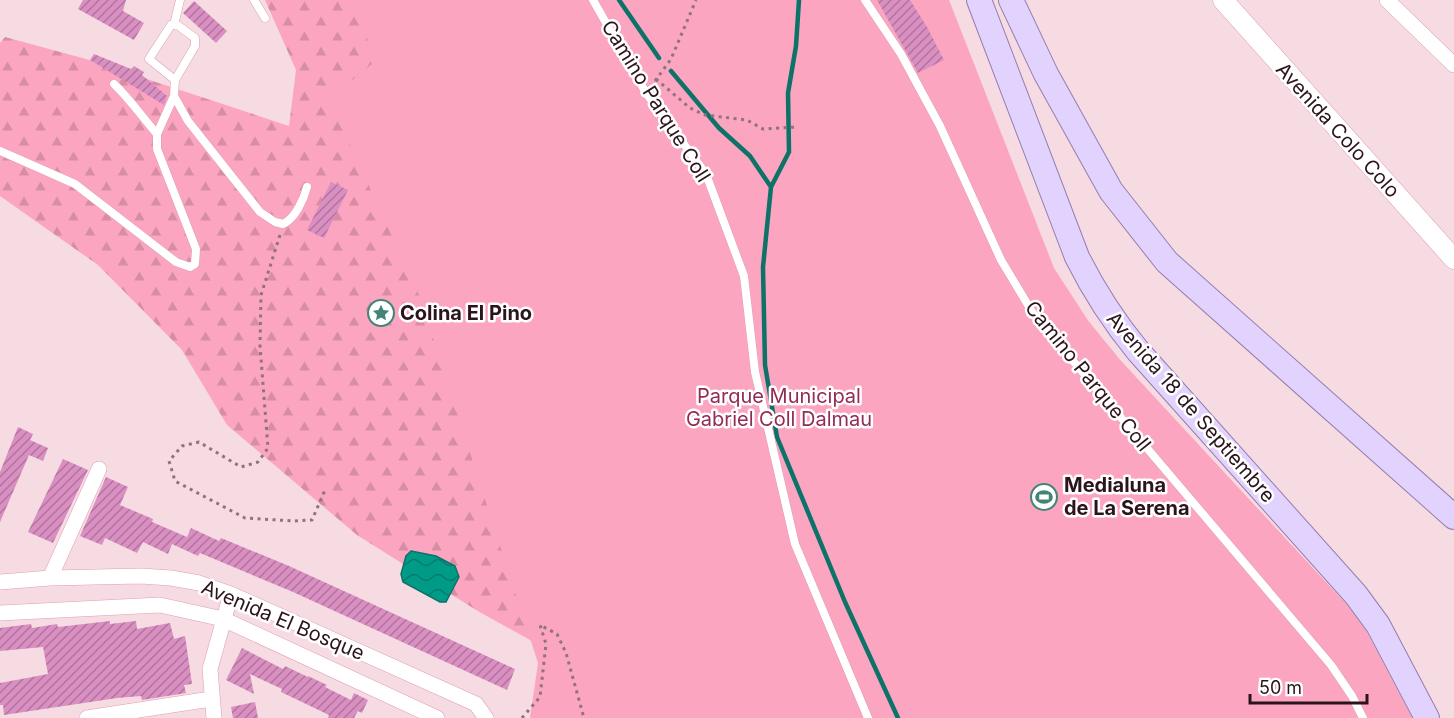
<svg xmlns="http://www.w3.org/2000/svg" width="1454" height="718" viewBox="0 0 1454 718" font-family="Inter,sans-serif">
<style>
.forest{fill:url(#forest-firs)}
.park{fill:#fba5c0}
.water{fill:url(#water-waves);stroke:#0d7267;stroke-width:1.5}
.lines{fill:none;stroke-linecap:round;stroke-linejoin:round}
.stream{stroke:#0d7267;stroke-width:4.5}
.building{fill:url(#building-hatch)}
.service-casing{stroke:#df9eb1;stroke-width:9}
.minor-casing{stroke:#df9eb1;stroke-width:16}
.tertiary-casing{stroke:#df9eb1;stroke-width:21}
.primary-casing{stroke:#957dae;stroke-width:26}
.path{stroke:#8e747b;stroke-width:3;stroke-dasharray:3 4.5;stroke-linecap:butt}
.service{stroke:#fff;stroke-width:8}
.minor{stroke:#fff;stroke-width:15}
.tertiary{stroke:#fff;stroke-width:20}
.primary{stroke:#e1d3fe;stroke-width:24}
.labels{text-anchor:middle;stroke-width:5;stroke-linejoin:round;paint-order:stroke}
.street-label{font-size:20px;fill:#2c141c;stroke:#fff}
.poi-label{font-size:20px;font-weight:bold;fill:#2c141c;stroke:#fff;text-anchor:start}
.park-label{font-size:20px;fill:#922b55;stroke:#fff}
</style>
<defs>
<pattern id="forest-firs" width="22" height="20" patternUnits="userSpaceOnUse" patternTransform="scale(1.5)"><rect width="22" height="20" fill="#fba5c0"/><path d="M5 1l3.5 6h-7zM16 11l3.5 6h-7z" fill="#d78da4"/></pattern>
<pattern id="water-waves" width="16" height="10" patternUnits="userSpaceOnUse" patternTransform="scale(1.5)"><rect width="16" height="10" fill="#009b87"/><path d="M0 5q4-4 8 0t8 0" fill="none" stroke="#037d6e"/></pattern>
<pattern id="building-hatch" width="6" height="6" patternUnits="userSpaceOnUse" patternTransform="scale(1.5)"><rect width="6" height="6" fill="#da8fc2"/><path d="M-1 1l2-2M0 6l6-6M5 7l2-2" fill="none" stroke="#b1749d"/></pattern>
</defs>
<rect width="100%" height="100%" fill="#f7dbe2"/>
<path class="forest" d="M265,0H529L1089,322L1120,360L1346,604L1366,631L1412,718L558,675L539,645L476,610L357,535L227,425L182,350L98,265L0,196V43L5,37L86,59L289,126L296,70Z"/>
<path class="park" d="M346,0H949L1054,268L1089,322L1120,360L1346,604L1366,631L1412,718H530L538,663L419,295L329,99L378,59Z"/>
<path class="water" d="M411,551L436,556L455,566L459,577L446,602H440L403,582L401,574L406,556Z"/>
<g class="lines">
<path class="stream" d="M619,0L659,58
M799,0L796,46L788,93L789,152L771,187L763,267L765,365L777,437L845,602L898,718
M671,71L719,128L750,156L771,187"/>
</g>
<path class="building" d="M83,0H126L123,11L144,23L134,40L78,9Z
M877,0H910L927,27L944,60L918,73Z
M194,1L227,31L216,43L183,13Z
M94,54L131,69L134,66L144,72L142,75L167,96L164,105L90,60Z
M331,182L348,190L324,238L307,230Z
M18,427L33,434L30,440L48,448L43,461L29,455L0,522V472Z
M63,459L88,470L53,543L28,532Z
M106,477L128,487L120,505L153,519L152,522L187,537L191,528L219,541L221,538L289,566L515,669L507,690L293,592L200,553L198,556L172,544L168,554L143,542L137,553L105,538L102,545L80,536Z
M110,621V624L136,621L137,629L170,623L174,639L185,636L192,684L184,685L186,693L142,700L141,696L117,698L4,715L3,705H0V683L48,674L43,647L0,651V628L31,624L32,628L57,624L58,627Z
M242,648L283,669L285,666L308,677V676L327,685L325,687L351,700L354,693L368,700L362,713L358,711L354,718H328L329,715L281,692L282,689L250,674L254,694L226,680Z
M255,702L258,718H233L231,707Z"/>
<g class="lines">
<defs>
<path id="service" d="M254,0L265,18
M593,0L646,93L706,174L744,276L755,372L795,544L868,718
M865,0L901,54L940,126L1001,260L1034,315L1331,665L1352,696L1363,718
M174,25L180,0
M114,84C130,99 142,117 157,134
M174,96L188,121L260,212L275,222L283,224C295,219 304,199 307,187
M0,151L75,184L176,262L190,267L195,264L196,249L157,149V134L174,96L175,80L195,46V38L176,24L171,25L149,59L175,80"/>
<path id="minor" d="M1387,0L1454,65
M50,578L99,469
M0,582L50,578L141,576L171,578L199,583L231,594L476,704L486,718
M0,613L160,605L223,619L437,718
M87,718L211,699
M214,718L210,669L231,594"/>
<path id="tertiary" d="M1223,0L1454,259"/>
<path id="primary" d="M979,0L1077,257C1094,291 1114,322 1138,351L1356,595L1378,625L1427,718
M1011,0L1046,74L1111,191L1167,262L1454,517"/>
</defs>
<use href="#service" class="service-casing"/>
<use href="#minor" class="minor-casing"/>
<use href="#tertiary" class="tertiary-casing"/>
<use href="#primary" class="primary-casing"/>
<path class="path" d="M656,79L690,108L705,115L747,120L763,129L797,127
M655,81L671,59L696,0
M280,235L261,295L260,346L268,448L258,462L241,467L199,442L182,446L169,461L175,481L245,518L294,521L312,520L325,490
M522,718L540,697L546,644L540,625L557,634L566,653L584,718"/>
<use href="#service" class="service"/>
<use href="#minor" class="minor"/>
<use href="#tertiary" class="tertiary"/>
<use href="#primary" class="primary"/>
</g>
<defs>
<symbol id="sight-ring" viewBox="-11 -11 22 22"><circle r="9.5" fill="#fff" stroke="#428578" stroke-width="1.5"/><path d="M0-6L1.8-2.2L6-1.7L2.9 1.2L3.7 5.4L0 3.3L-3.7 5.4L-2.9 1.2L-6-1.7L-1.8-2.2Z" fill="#428578"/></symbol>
<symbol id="stadium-ring" viewBox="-11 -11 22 22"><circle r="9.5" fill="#fff" stroke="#428578" stroke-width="1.5"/><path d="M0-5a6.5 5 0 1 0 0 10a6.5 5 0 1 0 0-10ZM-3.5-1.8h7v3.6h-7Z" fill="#428578"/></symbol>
</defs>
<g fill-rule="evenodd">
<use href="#sight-ring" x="366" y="298" width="30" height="30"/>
<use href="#stadium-ring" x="1029" y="482" width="30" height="30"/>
</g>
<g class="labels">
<g class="street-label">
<text transform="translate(656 101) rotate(58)" y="7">Camino Parque Coll</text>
<text transform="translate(1338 130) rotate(48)" y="7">Avenida Colo Colo</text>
<text transform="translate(1088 376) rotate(51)" y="7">Camino Parque Coll</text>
<text transform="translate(1191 407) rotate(49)" y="7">Avenida 18 de Septiembre</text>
<text transform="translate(283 620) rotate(23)" y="7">Avenida El Bosque</text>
</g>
<g class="poi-label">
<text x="400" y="320">Colina El Pino</text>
<text x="1064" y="492">Medialuna<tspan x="1064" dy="23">de La Serena</tspan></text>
</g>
<g class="park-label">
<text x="779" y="403">Parque Municipal<tspan x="779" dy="23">Gabriel Coll Dalmau</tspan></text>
</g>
</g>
<path d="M1250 694v9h117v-9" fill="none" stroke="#2c141c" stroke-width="3"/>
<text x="1259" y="694" font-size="18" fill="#2c141c" stroke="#ffffff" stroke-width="4.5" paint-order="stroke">50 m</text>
</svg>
